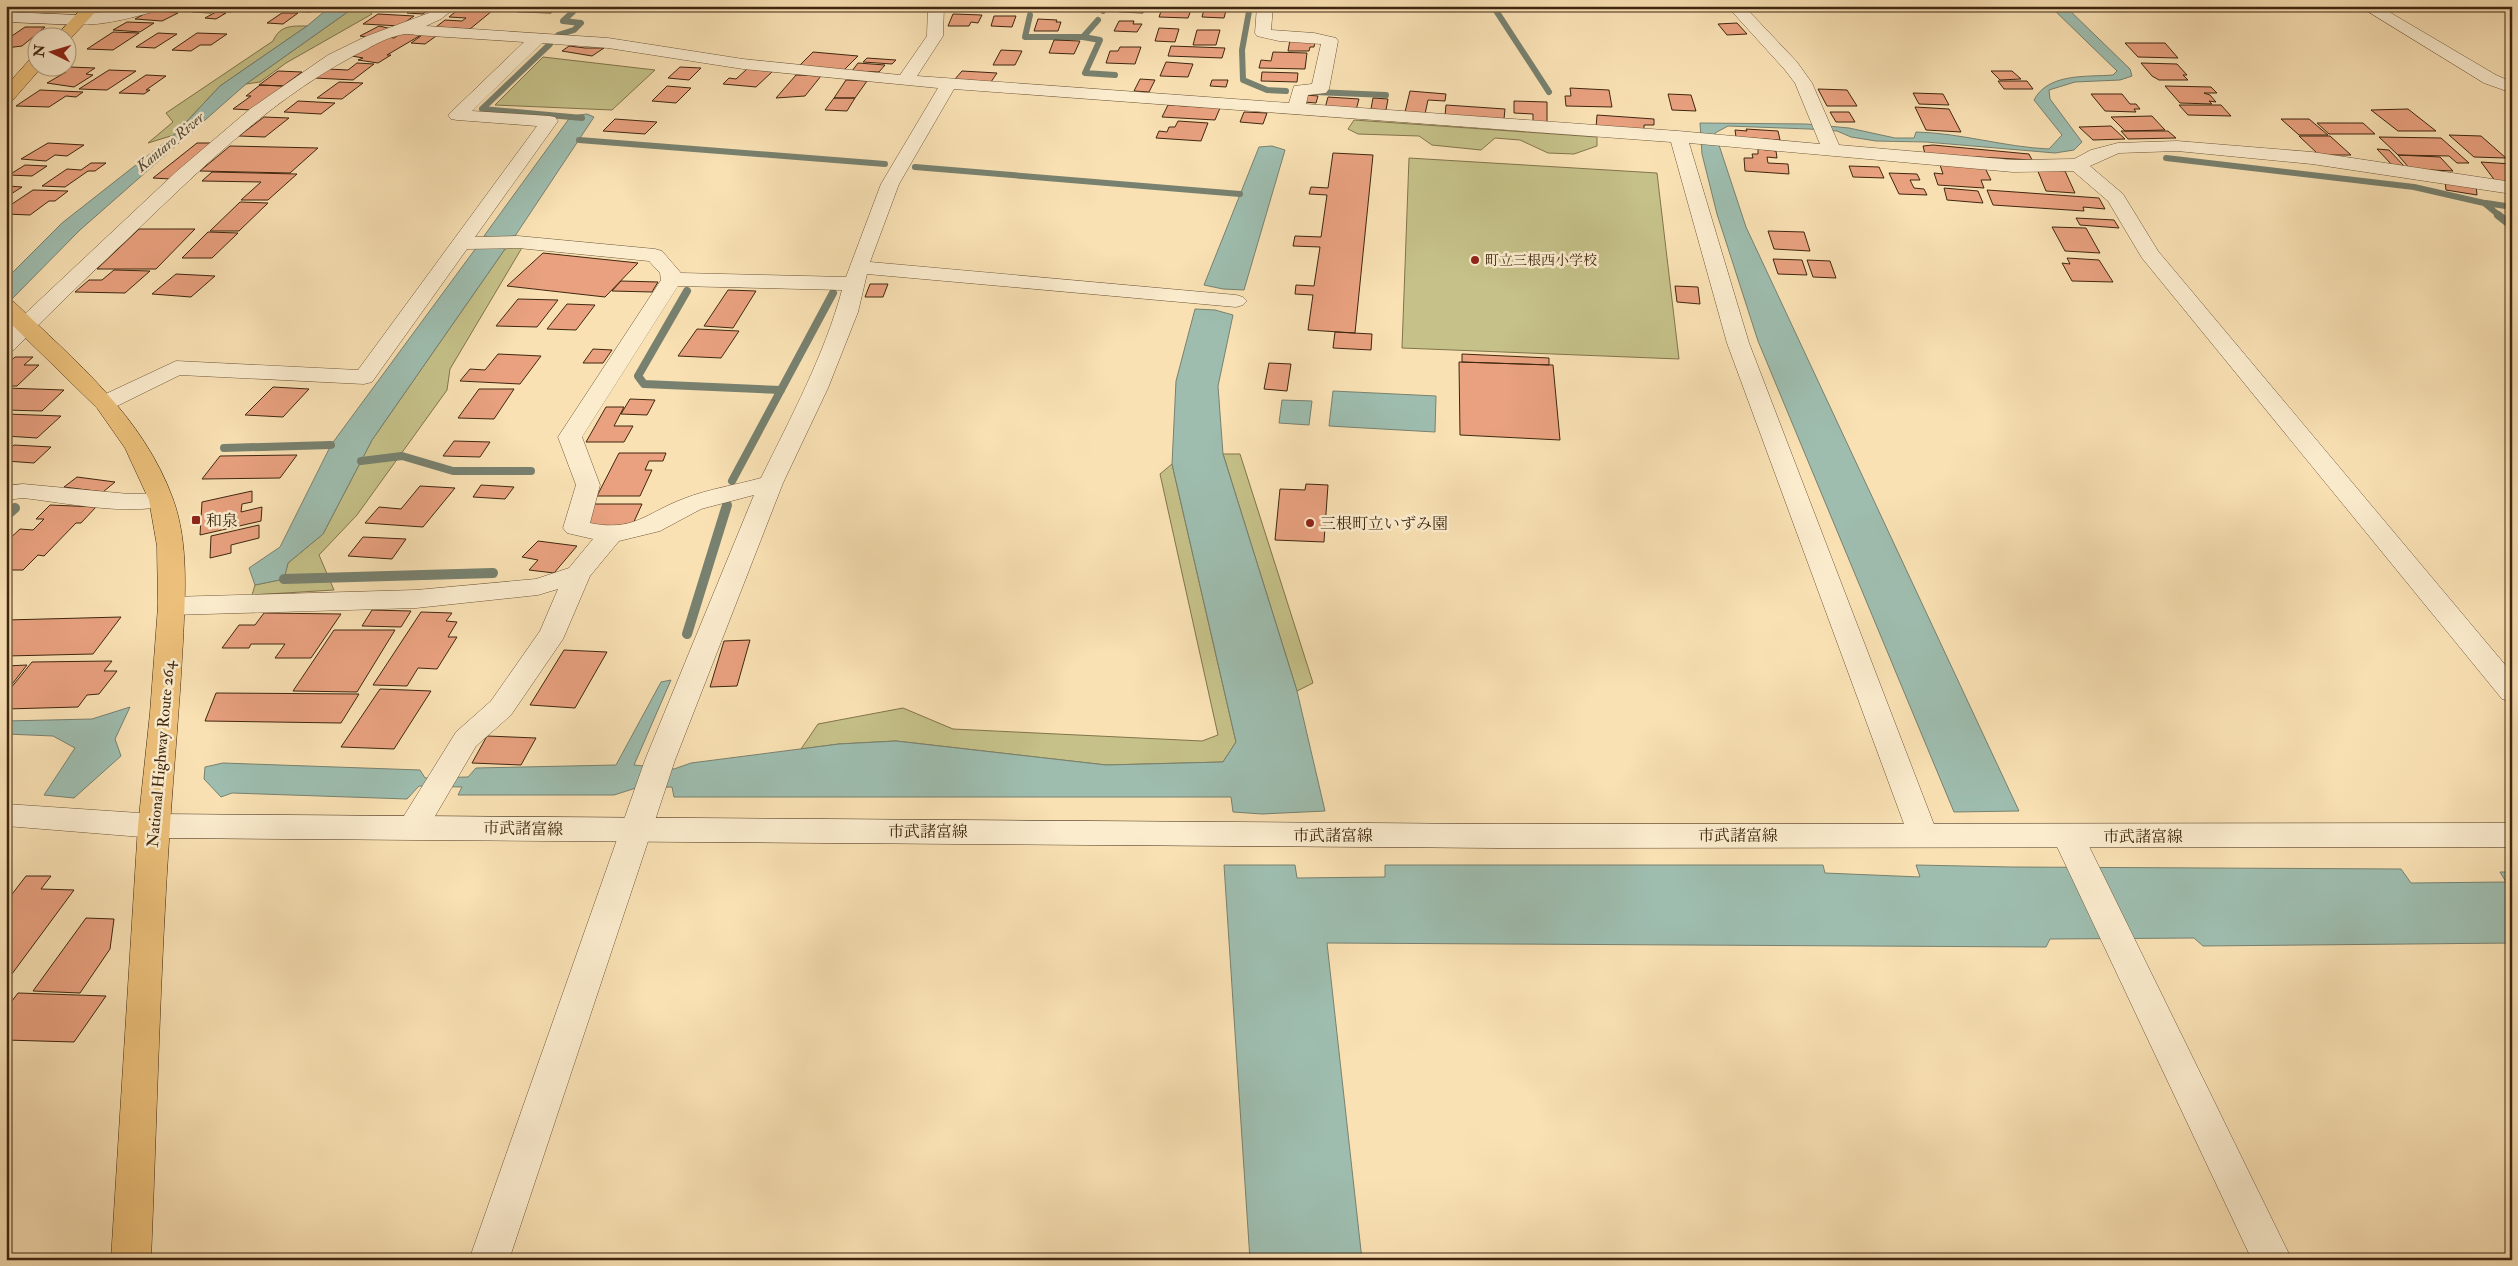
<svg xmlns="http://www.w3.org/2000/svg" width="2518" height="1266" viewBox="0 0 2518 1266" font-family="'IM FELL Double Pica','Noto Serif JP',serif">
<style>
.green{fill:#c5c188;stroke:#82744c}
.water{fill:#9ebdaf;stroke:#78816f}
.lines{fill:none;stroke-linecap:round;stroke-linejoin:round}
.stream-far2{stroke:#78816f;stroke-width:6}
.stream-far1{stroke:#78816f;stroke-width:8}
.stream{stroke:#78816f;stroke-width:10}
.building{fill:#e9a17f;stroke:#3f2710}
.minor-casing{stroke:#6e5639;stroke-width:1}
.tertiary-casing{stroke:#6e5639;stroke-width:1}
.secondary-casing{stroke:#3f2710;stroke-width:1}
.trunk-casing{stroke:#3f2710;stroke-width:1}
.minor{fill:#fbecce;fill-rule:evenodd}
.tertiary{fill:#fbecce;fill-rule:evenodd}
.secondary{fill:#fbecce;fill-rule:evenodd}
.trunk{fill:#ecc07a;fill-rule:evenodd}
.poi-dot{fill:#8f2418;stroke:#fbecce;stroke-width:2}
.labels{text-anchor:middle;stroke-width:5;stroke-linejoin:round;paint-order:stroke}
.far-poi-label{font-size:14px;fill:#3f2710;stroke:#fbecce;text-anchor:start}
.far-water-label{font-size:15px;font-style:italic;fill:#574c38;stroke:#fbecce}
.poi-label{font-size:16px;fill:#3f2710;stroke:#fbecce;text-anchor:start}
.street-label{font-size:16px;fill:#3f2710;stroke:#fbecce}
</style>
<rect width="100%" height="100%" fill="#f9e1b4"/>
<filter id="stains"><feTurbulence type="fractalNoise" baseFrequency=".004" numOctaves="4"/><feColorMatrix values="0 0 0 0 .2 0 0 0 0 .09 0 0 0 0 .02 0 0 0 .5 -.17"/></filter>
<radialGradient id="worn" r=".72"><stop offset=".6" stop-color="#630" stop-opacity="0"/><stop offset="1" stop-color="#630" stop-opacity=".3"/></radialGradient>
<path class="green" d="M356,6H370L368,8L372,14L286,63L260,82L246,84Z
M307,26L220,86L174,135L148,143L173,122L166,113L273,41C280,25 292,26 307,26Z
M543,57L655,70L612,110L495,105Z
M1354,120L1597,137V146L1574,154L1548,153L1520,140L1495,138L1481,150L1432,145L1419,136L1358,134L1348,129Z
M1409,158L1657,173L1679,359L1402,348Z
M523,246L450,369L447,390L357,515L319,555L334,590L252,595L255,585L284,579L288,563L323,534L372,440L505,249Z
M1223,454H1240L1313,683L1297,691Z
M1172,464L1236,742L1223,762L1106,765L896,741L839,744L801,749L818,724L903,708L953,729L1202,741L1218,735L1160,474Z"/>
<path class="water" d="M331,6H356L246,84L80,230L6,305V279L62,223L174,135L220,86L307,26Z
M2050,6H2065L2130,69L2132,76L2120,80L2075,82L2049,90L2050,99L2082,142L2074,150L2055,153L1926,142L1876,141L1851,137L1837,131L1809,129L1728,126L1715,133L1746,227L2019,811L1954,812L1758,341L1717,214L1702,154L1700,123L1806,124L1849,128L1895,138H1914L1916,132C1961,133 2004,147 2049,149L2062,135L2034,100C2048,73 2086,77 2113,75L2117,71Z
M587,114L594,117L515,236L498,238L484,236L571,116Z
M1272,146L1285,150L1244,290L1223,289L1204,285L1259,147Z
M493,247L505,249L372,440L323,534L288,563L284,579L255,585L249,568L280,547L331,445L476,248Z
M1195,309L1215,310L1233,315L1218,386L1223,454L1297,691L1325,811L1262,814L1233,812L1231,797H674L672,787L636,788L614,795H458L462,787L419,786L407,799L232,793L221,797L204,779L205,767L223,763L420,770L425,778L468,777L476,768L616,765L661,682L671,680L634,765L674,769L691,763L839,744L896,741L1106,765L1223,762L1236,742L1172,464L1176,381Z
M1333,391L1436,396L1435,432L1329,426Z
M1282,400L1312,401L1309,425L1279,423Z
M130,707L115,739L121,756L74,798L44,795L75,748L53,736L6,734V721L92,719Z
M1224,865H1295L1297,878L1385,877V865H1823L1825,873L1920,877L1916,865L2011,867L2401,869L2411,883L2506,882L2500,872H2512V943L2203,946L2194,938L2050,939L2046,947L1327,943L1362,1260H1250Z"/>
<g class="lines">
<path class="stream-far2" d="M1250,6L1242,50L1243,80L1267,90L1286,91
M1493,6L1549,92
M1103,11L1105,6
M1030,15L1025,37H1083L1100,40L1085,73L1115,75
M558,35L574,30L581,23L563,21L579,6
M1083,37L1098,20
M550,44L482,109L582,118
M1315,92L1386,95
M579,140L885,164
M2166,158L2414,187L2484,203L2500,216
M915,167L1240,194
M2486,203L2512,207"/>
<path class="stream-far1" d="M2498,215L2512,226
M687,291L638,376L644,384L781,390
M224,448L331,445
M361,461L402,456L453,471H531
M732,481L833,293"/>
<path class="stream" d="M6,516L15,508
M284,579L493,573
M687,634L727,505"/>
</g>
<path class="building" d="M11,6H35L19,14L6,13V9Z
M166,6H194L185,11L160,9Z
M201,6H221L211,13L192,12Z
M223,6H240L231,12L215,11Z
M291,6H318L311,12L285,11Z
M416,6H434L423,14L407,13Z
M478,6H515L510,10L475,9Z
M525,6H559L551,13L518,12Z
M1122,6H1146L1143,13L1119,12Z
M1163,6H1198L1197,10H1191L1188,18L1159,17Z
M1205,6L1227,7L1224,18L1202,17Z
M459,9L492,11L470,29L436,27L445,20L462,21L466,18L449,17Z
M152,10L178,13L162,21L135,19Z
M216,12L226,13L216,19L205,18Z
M282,13H298L283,24L267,23Z
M378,14L414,16L400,26L363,24Z
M953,14L982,15L978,23L971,22L969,26H948Z
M994,16H1016L1012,27L991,26Z
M1038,19L1057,20L1056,22H1061L1058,31H1034Z
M1119,21H1134L1133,24H1142L1137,32L1114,31Z
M127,22L154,23L140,32L113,30Z
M1737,23L1747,34L1727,35L1718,24Z
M379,26L392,29L373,38L360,36Z
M25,27H45L22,46L6,48V40Z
M1159,28L1179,29L1175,42L1155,41Z
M1197,30H1220L1216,45H1193Z
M113,32L139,33L113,50L87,49Z
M403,32L421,35L387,55H391L378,63L358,60L363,58L352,56L387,37L394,38Z
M158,33L177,34L155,48L136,47Z
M197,33L227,34L211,45H200L191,51L172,50Z
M425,33L439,34L425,44L411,43Z
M1054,40L1080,41L1074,54L1049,53Z
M1290,40L1315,41L1314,47H1310L1309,51H1288Z
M2125,43H2165L2178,58L2138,57Z
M569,46L585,48H604L592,56L562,51Z
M1171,46L1225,48L1222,58L1168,56Z
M1120,47H1141L1135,64L1106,63L1110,51H1118Z
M1001,50L1022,51L1015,65H993Z
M813,52L858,56L844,70L799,66Z
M1273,52L1307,53L1305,69L1259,68L1261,60L1271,61Z
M867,58L896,60L892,64L863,62Z
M1166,62L1193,64L1188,77L1160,76Z
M357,63L374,64L353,80L315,78L327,69L348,70Z
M858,63L885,65L879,72L852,71Z
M2141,63L2177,64L2187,75H2183L2188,80H2159L2152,76Z
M70,67L95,68L86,74L93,75L74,87L47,83L66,72H62Z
M680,67L701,68L689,80L668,78Z
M747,69L773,71L756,87L723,84L729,78L736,79Z
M109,70L136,71L107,90L79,89Z
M278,71L302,72L283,86L259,85Z
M962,71L997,73L991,82L955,79Z
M1991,71H2012L2021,79L2000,80Z
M1262,72L1298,73L1297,82L1261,81Z
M146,75L166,76L146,90H150L144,94L119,93Z
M796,75L821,76L805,96L776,98Z
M1140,79L1155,80L1149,92L1134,91Z
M846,80L867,81L855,98H834Z
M1212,80H1228L1226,87L1210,86Z
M1998,81H2027L2033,89H2004Z
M339,82L363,83L342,99L317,98Z
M260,85L284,86L252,110L233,109L251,96H246Z
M667,86L691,88L676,103L652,101Z
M2165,86L2211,87L2217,93H2204L2210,95L2216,102L2209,101L2212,104L2180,103Z
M1570,88L1609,90L1612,107L1566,106L1565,96H1571Z
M1818,89L1847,90L1857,106H1827Z
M40,90L83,92L76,97L66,96L49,107L16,106Z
M1410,91L1446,94L1445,101L1428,100L1425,114L1405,112Z
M1913,93L1943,94L1949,105L1919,104Z
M1668,94L1691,95L1696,111L1672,110Z
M2091,94H2122L2130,104H2136L2140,109H2134L2136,112L2105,111Z
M1306,95L1318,96L1316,103L1304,102Z
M1328,97L1359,99L1356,110L1325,108Z
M834,98H855L847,111L825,110Z
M1373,98L1388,99L1386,110L1371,109Z
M298,101L335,103L321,114L284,112Z
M1514,101L1547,102V122H1533V114L1514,113Z
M1168,105L1220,108L1215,120L1162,117Z
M1446,105L1505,109L1504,119L1445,116Z
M2179,105H2221L2231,116L2188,115Z
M1915,107L1949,109L1961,132L1926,130Z
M2408,109L2436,131H2398L2371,110Z
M1244,112L1267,113L1263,124L1240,122Z
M1830,112H1849L1855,122H1836Z
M1597,115L1654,119V125H1644V131L1596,128Z
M2152,116L2165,130L2125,131L2111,117Z
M264,117L289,118L265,137L239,136Z
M615,119L657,122L645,134L603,131Z
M2281,119H2309L2328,135H2299Z
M1178,121L1208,123L1201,141L1156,138L1159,131L1167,132L1169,127H1175Z
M2317,123H2363L2375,134H2329Z
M2111,126L2125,139L2093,140L2079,127Z
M1746,129L1778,131L1780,140L1736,137L1735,130L1747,131Z
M2121,131H2168L2176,138L2128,139Z
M2449,135L2481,136L2506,158L2474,157Z
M2299,136H2330L2351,155H2319Z
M2379,137L2441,138L2469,163H2457L2449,156L2398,155Z
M48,143L84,145L67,156L55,155L46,161L21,159Z
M197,143H215L171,179L153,178Z
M1933,145L2029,154L2032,160L1925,154L1923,146Z
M230,146L318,148L290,173L200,171Z
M1758,149L1776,151L1777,158L1767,157L1768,163L1788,164L1789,174L1745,171L1744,158H1753L1752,154H1758Z
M2377,149L2389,150L2404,166L2392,165Z
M1333,153L1373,155L1355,333L1308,330L1313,295L1295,294L1296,285L1314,286L1320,247L1293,246L1295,236L1321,237L1327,195L1309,194L1311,187L1328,188Z
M2398,155L2440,157L2453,171L2410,169Z
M2481,162L2512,164V183L2496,182Z
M91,163H106L95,171H88L65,187L42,186L67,169L81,170Z
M25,165L47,166L32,176L9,175Z
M1940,165L1985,168L1991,180H1981L1984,188L1938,185L1934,173L1943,174Z
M1849,166L1879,167L1884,178L1853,177Z
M2037,169L2065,171L2075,193L2046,191Z
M212,172L297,174L268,200H241L261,182L202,181Z
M1889,173L1917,174L1920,180H1910L1914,188L1924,189L1927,195L1899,194Z
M2445,181L2476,186L2477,195L2446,190Z
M8,186L22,187L11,194H6Z
M1944,188L1978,191L1983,203L1947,200Z
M33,190L68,191L55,201H49L30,215L6,214V208Z
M1987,190L2099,198L2105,209L2083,207L2084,211L1993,205Z
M240,202L268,203L239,231H210Z
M2076,218L2114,220L2119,228L2080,225Z
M2052,227L2086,228L2100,253L2065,251Z
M139,229H195L156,269H97Z
M1768,231L1804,232L1810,251L1774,249Z
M208,232L238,233L212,258H182Z
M543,253L638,263L605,297L507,286Z
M2067,258L2099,260L2113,282L2072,281L2062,263L2070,264Z
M1773,259L1802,260L1807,275L1778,274Z
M1807,260L1830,261L1836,278L1813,277Z
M114,270L150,271L125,293L75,292L89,280H102Z
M176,274L215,276L191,297L152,294Z
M621,281L658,282L652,292L612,291Z
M870,284H888L883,297H865Z
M1675,286L1698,287L1700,304L1677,302Z
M728,290L756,291L733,328L704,326Z
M518,299L558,300L537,327L496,326Z
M567,304L595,305L576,330L547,329Z
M697,329L739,331L721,358L678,356Z
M1335,332L1372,334L1371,350L1333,348Z
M593,349L612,350L603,363H583Z
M498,354L541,356L520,384L460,381L470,369L485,370Z
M1462,354L1549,358V365L1462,362Z
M15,357H33L24,365H39L17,386H6V365Z
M1459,362L1553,365L1560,440L1460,435Z
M1269,363L1291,364L1287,391L1264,389Z
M273,387L309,389L283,417L245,415Z
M6,388L64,390L42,411L6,410Z
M479,389H514L494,419L458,418Z
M630,399L655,400L647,415L621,414Z
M606,407H624L614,426H633L624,442H586Z
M6,414L61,416L37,438L6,436Z
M454,441L490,442L480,457L443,456Z
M14,445L51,447L34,463L6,461V452Z
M619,453H666L663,461H649L645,470H652L640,496H597Z
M297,455L280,478L202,479L220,456Z
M77,477L115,482L103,492L64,487Z
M1306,484L1328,485L1324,542L1275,540L1280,489L1305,490Z
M481,485L514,487L505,499L473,497Z
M420,486L455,488L423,527L365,523L379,507L401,509Z
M252,491V502L242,504L241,512L262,507L261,521L200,535L202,502Z
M592,504H642L632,526H581Z
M50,505L96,507L81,523H76L44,556L38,555L23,570H6V542L20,529L33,530L44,519H36Z
M259,525V538L231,545V553L210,558L211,536Z
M363,537L406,539L392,559L348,556Z
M538,541L577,546L554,573L529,570L538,560L522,557Z
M372,610L411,611L401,627L362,626Z
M421,612L452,613L446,621L457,622L448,637H457L437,669L418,668L407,686L373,685Z
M264,613L341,614L311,658H275L285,644H251L249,648H222L239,625H255Z
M121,617L93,654L6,656V620Z
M334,630H395L357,692L293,691Z
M750,640L737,686L710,687L724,641Z
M564,650L607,652L575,708L530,705Z
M112,661L104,671H117L99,694L87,695L78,707L6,709V694L32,662Z
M27,665L6,692V666Z
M380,689L431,691L394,749L341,747Z
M216,693L359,694L341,723L205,721Z
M487,736L536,738L521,765L472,763Z
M26,876H51L41,889L74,890L6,982V902Z
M86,918L114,919L110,949L80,993L33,991Z
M18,993L106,996L74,1042L6,1040V1009Z"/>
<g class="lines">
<defs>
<path id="minor" d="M140,6H164L162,9C147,14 81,33 72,20C78,12 126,11 140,6Z
M438,6H457L441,19L426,26L608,38L743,59L900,75L927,36L928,6H944L943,36L917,76L1289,103L1294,86L1312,84L1321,44L1279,41L1257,36L1255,33L1257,6H1273L1271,30L1314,33L1336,38L1338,41L1329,89L1326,93L1308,95L1306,104L1678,131L1820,144L1795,83L1785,70L1727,6H1744L1797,62L1812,83L1839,145L2013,160L2074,159L2091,150L2118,143L2177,141L2312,152L2512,182V194L2312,164L2177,151L2119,153L2090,166L2123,194L2158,251L2512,673V702L2502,699L2142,258L2108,201L2073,171L2013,172L1689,143L1749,343L1938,835L1933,843L1922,847L1911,843L1727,343L1671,142L954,89L899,184L870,262L1236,295L1243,297L1247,301L1243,305L1236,307L867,274L858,312L828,388L783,483L675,760L509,1260H469L645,760L754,495L701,509L660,531L619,541L590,576L563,639L511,715L476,746L424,835L413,839L402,835L397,827L402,819L456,732L491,701L540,631L558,589L538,595L416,608L171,615L161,612L158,606L161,600L171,597L416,590L536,579L569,568L593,539L567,533L563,528L576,485L558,437L661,280L660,273L649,261L518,248L467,249L372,382L364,384L180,375L113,408L105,410L97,408L93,403L97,398L176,361L358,370L537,126L457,120L451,119L448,115L524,42L416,35C401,31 381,41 367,49C278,93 207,163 136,231C95,270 53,309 14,350L6,352V332L12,326L177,171L250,109L328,55L367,36L429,13ZM542,43L608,48L743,69L938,88L881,184L846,277L681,273L662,251L655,249L518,236L475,237L558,121L555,117L549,116L472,111ZM678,286L842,290C824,356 791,417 761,478C736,485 708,489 683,499C646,513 634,532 590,523L600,485L582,437Z
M2359,6H2379L2496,75L2512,82V93L2484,83Z
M23,484L129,494L161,493L170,495L173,500L170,505C126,516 68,503 23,498L6,500V486Z
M2068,824L2079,828L2084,836L2292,1260H2252L2052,836L2057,828Z"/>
<path id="tertiary" d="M6,804L154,814L165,818L170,826L165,834L154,838L6,826Z"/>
<path id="secondary" d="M6,12L80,15L88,20L80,25L6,22Z
M154,814L1498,824L2512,823V847L1498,848L154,838L143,834L138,826L143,818Z"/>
<path id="trunk" d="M84,6H101L68,41V38H54Z
M38,56V68H41L12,101L6,102V86L32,57Z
M6,301L14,302C75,361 143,416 173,499C189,543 185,595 183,641C180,703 174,764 170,825C160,970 157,1115 151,1260H111L138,826L150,713L158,606L157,546L149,500L125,448L97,408L6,319Z"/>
</defs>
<use href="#minor" class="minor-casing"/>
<use href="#tertiary" class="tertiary-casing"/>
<use href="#secondary" class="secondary-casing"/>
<use href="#trunk" class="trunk-casing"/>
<use href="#minor" class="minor"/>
<use href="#tertiary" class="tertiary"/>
<use href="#secondary" class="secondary"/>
<use href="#trunk" class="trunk"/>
</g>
<g class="poi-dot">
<circle cx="1475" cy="260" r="5"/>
<rect x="191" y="515" width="10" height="10" rx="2.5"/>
<circle cx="1310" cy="523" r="5"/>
</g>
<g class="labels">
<g class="far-poi-label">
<text x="1485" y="265">町立三根西小学校</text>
</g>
<g class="far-water-label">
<text transform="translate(170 142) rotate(-40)" y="5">Kantaro River</text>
</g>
<g class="poi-label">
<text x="206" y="526">和泉</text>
<text x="1320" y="529">三根町立いずみ園</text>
</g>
<g class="street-label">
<text transform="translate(160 754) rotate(-85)" y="6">National Highway Route 264</text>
<text transform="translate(523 828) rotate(1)" y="6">市武諸富線</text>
<text x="928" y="837">市武諸富線</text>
<text x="1333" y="841">市武諸富線</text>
<text x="1738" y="841">市武諸富線</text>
<text x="2143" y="842">市武諸富線</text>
</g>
</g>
<rect width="2518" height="1266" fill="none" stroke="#f9e1b4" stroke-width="25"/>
<rect x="8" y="8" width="2503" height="1251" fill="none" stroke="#3f2710" stroke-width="2.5"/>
<rect x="12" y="12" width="2493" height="1241" fill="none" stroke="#3f2710"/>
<g transform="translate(52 52) rotate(275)"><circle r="24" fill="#fbecce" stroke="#b09d82"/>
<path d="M0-4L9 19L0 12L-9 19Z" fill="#8f2418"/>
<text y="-8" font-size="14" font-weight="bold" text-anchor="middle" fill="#3f2710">N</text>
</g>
<rect width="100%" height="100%" filter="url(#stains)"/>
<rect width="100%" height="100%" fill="url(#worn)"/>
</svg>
